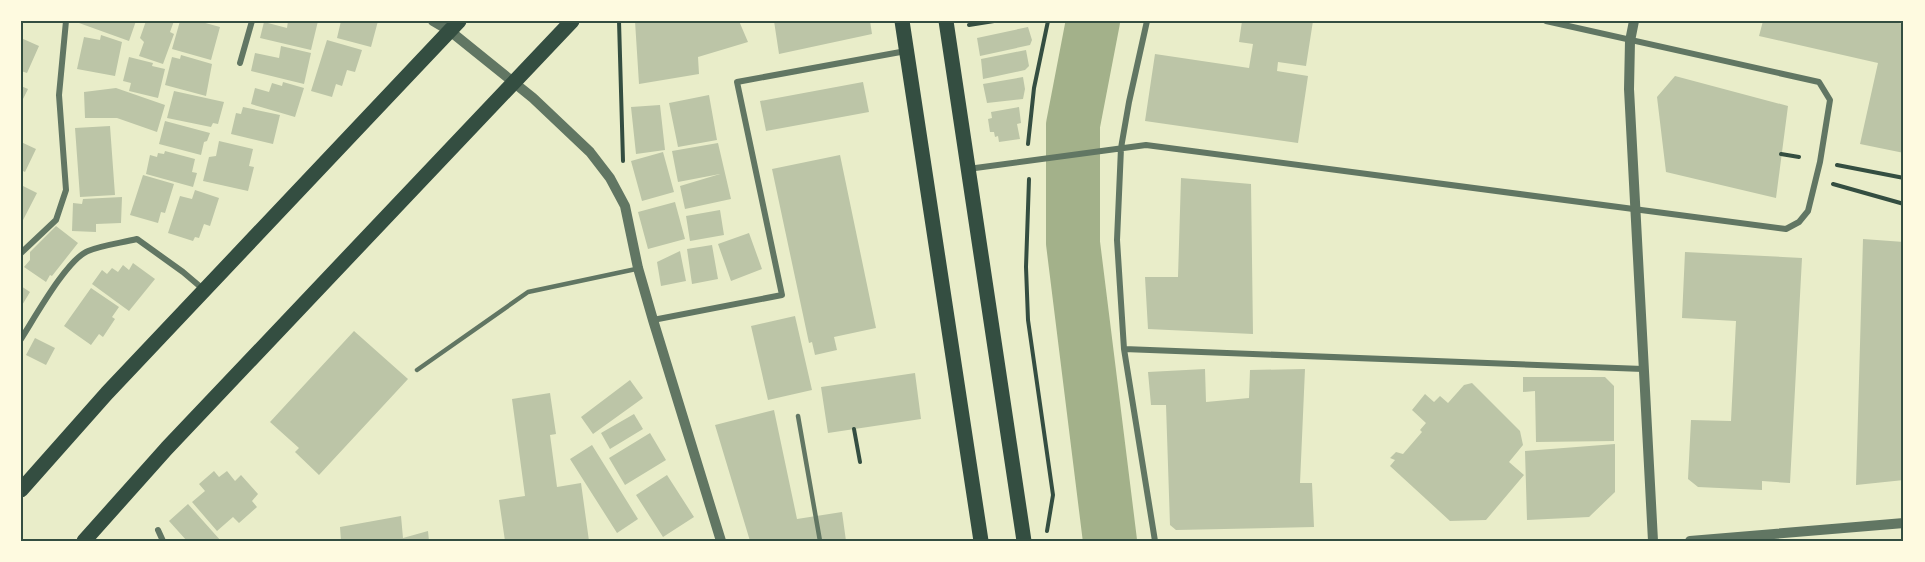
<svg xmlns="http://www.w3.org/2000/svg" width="1925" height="562" viewBox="0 0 1925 562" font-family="'Open Sans',sans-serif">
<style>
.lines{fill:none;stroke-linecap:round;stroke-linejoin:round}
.river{stroke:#a3b18a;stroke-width:54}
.building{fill:#bcc5a7}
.path{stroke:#344e41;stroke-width:4}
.service{stroke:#617663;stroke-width:4.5}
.minor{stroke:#617663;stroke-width:6}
.tertiary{stroke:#617663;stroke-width:10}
.primary{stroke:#344e41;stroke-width:15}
.neatline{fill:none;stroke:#344e41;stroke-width:2}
</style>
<rect width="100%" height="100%" fill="#e9edc9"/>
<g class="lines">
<path class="river" d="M1093,21L1073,125V243L1110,541"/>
</g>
<path class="building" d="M80,21H136L129,41L79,23Z
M146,21H174L170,32L174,34L163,64L139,56L144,42L140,38Z
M180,21H198L220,27L211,60L172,49Z
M288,21H318L311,50L260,38L264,22L287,28Z
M341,21H378L371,47L337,38Z
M635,21H739L748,42L698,57L699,74L639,84Z
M774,21H870L872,34L779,54Z
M1242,21H1313L1306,66L1278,62L1277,71L1308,76L1298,143L1145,121L1155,54L1249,68L1253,44L1239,42Z
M1763,21H1889L1904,24V153L1860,144L1878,63L1759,36Z
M1028,27L1032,40L1030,45L980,56L977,38Z
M101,35L122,42L115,76L77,69L84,37L100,40Z
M21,38L39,46L27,73L21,71Z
M327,40L362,50L355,72L347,70L342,86L336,84L332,97L311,91Z
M281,46L311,53L304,84L251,71L255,53L279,58Z
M1026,50L1029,66L1025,70L983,79L981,59Z
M181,55L212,64L206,96L165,85L172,57L180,59Z
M129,57L153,63L152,66L165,69L158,98L129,91L131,83L123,81Z
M1675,76L1788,106L1776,198L1666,172L1657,97Z
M1023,77L1025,89L1023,99L987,103L983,84Z
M283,82L304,88L295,117L251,104L255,88L269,92L272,83L282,86Z
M863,82L869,112L766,131L760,101Z
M21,86L28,89L21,103Z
M116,88L165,105L157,132L117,118H85L84,92Z
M174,91L224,102L218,124L213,123L211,127L167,118Z
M709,95L717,140L678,147L669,103Z
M660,105L665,150L636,154L631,107Z
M243,107L280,115L273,144L231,134L236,113L241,114Z
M1019,107L1021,123L1017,124L1020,139L999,142L998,136L995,137L994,132H990L988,119L992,118L991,112Z
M165,121L210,133L207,141L204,142L201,155L159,144Z
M110,126L115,195L80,197L75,128Z
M219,141L253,149L249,166L254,167L248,191L203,181L209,157L216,156Z
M21,142L36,149L25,172L21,170Z
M718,143L731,199L685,209L680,186L720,174L678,182L672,151Z
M165,151L195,159L192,172L197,173L193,187L146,174L150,155L157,157L158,153L164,154Z
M663,152L674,192L642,201L631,161Z
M840,155L876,328L834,337L837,350L815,355L812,342L809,343L772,169Z
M143,175L174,184L165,213L161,212L158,223L130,215Z
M1181,178L1251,184L1253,334L1148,329L1145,277H1178Z
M21,185L37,193L21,224Z
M195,190L219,198L210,226L204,224L199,238L195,237L193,241L168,233L180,196L192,199Z
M122,197L121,223L96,224V232L72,231L73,203L82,204L83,199Z
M675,202L685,239L648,249L638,212Z
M720,210L724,235L690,241L686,216Z
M56,226L78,243L52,276L50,275L46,282L24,267L30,260V252Z
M749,233L762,269L731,281L718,244Z
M1863,239L1904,242V480L1856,485Z
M712,245L718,279L692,284L687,249Z
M680,251L686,281L661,286L657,262Z
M1685,252L1802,258L1790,483L1762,481V490L1698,487L1688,479L1691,420L1731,421L1736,321L1682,318Z
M133,263L155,279L129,311L92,284L102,270L107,274L112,268L118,272L123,265L129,270Z
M21,286L30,292L21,307Z
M91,288L119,307L112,317L115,319L103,337L99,334L91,345L64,326Z
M795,316L812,390L768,400L751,326Z
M354,331L408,379L319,475L295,452L299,448L270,422Z
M35,338L55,348L46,365L26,355Z
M1205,369L1206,402L1249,398L1250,370L1305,369L1300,483H1312L1314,527L1176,530L1170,525L1166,405H1151L1148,372Z
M915,373L921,419L828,433L821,387Z
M1523,377H1605L1614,386V441L1536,442L1535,391L1523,392Z
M630,380L643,398L593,434L581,417Z
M1472,383L1520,431L1523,445L1509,462L1524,475L1486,520L1450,521L1390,466L1395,460L1390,458L1396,452L1403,454L1422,432L1420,430L1426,423L1412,410L1425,394L1434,402L1440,396L1448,403L1464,385Z
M550,393L556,434L550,435L557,487L581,483L589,541H505L499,500L525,496L512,399Z
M774,410L797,519L842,512L846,541H750L715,425Z
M634,414L643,429L610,449L601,433Z
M650,433L666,460L625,485L609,458Z
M1615,444V492L1589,517L1527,520L1525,451Z
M592,445L638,519L617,533L570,459Z
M214,471L219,477L227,471L235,481L241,475L258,494L252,501L257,507L239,523L233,517L217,531L192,502L205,491L199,484Z
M667,475L694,517L663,537L636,495Z
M188,504L221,541H187L169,521Z
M401,516L403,538L428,531L429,541H341L340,527Z"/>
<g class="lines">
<path class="path" d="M619,21L623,161
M969,25L994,21
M1028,144L1034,88L1048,21
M1781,154L1799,157
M1837,165L1904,178
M1029,179L1026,267L1028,320L1053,495L1047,531
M1833,184L1904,204
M854,429L860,462"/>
<path class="service" d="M417,370L528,292L636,269
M798,416L820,541"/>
<path class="minor" d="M1147,21L1129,102L1121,148L1117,240L1124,349L1155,541
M240,63L252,21
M968,169L1146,145L1786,229L1799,222L1808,211L1820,162L1830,100L1819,82L1546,21
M21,253L56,220L66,190L59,95L66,21
M653,320L782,295L737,82L906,51
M21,339C34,319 67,259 88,251C103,245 121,243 137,239L183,272L203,289
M1124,349L1643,369
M158,530L163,541"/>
<path class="tertiary" d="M433,21L450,31L533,98L590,152L610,178L625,206L638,268L653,320L721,541
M1634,21L1630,41L1629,89L1653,541
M1690,541L1904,523"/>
<path class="primary" d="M902,21L981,541
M946,21L1024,541
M21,490L107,393L459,21
M84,541L167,448L572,21"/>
</g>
<rect width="1925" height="562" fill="none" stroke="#fefae0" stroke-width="45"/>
<rect x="22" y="22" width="1880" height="518" class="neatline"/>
</svg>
